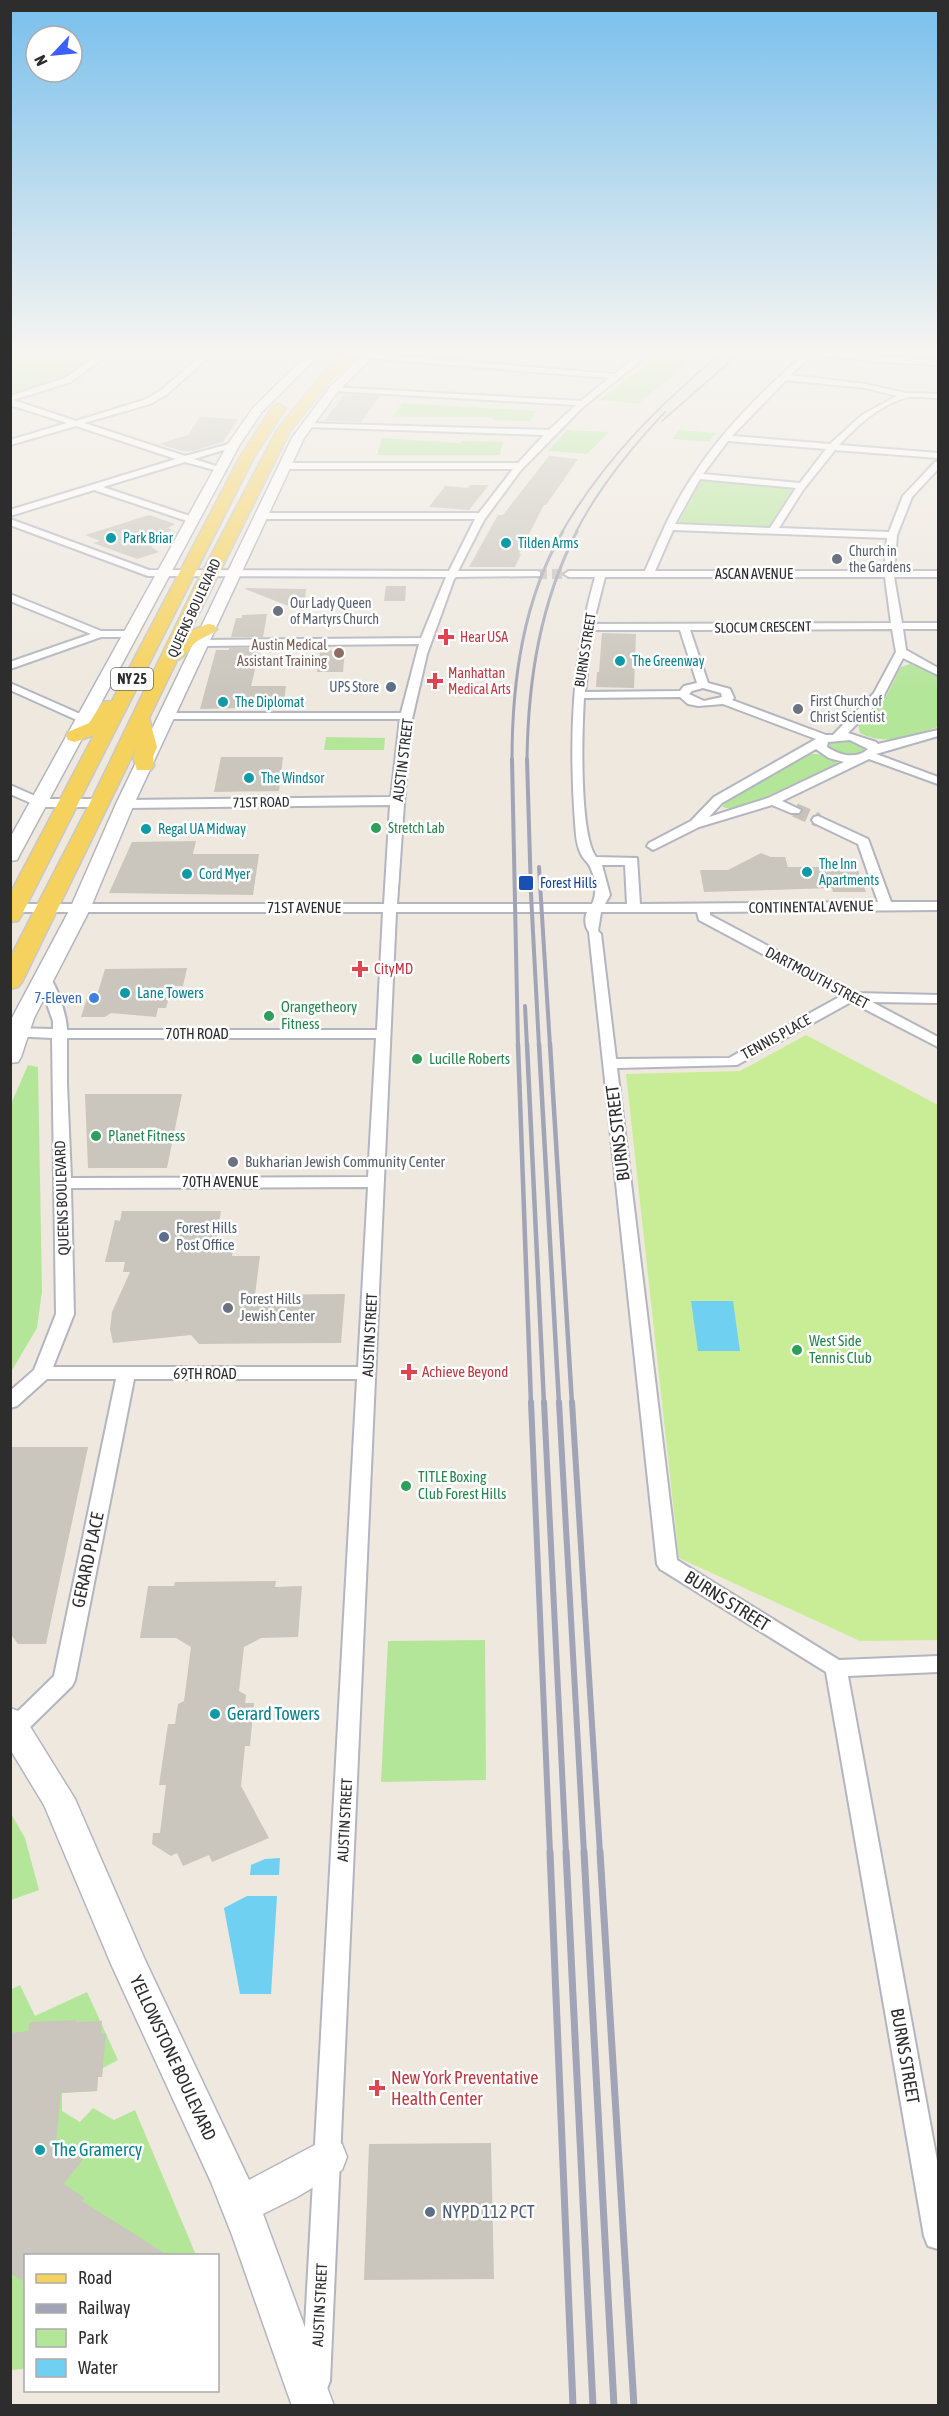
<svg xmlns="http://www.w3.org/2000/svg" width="949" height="2416" viewBox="0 0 949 2416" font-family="'Asap Condensed',sans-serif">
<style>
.green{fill:#b4e69a}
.pitch{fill:#c8ed96}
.water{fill:#70d0f2}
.building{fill:#cac6bd}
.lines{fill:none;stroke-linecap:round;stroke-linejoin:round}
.street-tunnel-far1{stroke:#c7c3bb;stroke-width:10;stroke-dasharray:10 5;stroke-linecap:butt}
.street-tunnel{stroke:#c7c3bb;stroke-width:14;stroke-dasharray:14 7;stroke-linecap:butt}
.street-casing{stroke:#b3b5c0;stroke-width:4}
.secondary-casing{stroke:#b3b5c0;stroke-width:3}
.primary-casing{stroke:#c8c8c8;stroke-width:3}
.street{fill:#fff;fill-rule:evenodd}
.secondary{fill:#fff;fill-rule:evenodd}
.primary{fill:#f5d25e;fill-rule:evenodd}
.rail-far5{stroke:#a1a4b7;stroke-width:2}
.rail-far4{stroke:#a1a4b7;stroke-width:3}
.rail-far3{stroke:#a1a4b7;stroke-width:4}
.rail-far2{stroke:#a1a4b7;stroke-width:4.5}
.rail-far1{stroke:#a1a4b7;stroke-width:6}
.rail{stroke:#a1a4b7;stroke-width:7}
.culture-dot{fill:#0f9aa8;stroke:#fff;stroke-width:2}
.worship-dot{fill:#6b7280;stroke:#fff;stroke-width:2}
.health-dot{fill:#e0444e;stroke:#fff;stroke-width:2}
.education-dot{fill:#8d6e63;stroke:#fff;stroke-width:2}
.service-dot{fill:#5c6f8a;stroke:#fff;stroke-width:2}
.leisure-dot{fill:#2e9e5b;stroke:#fff;stroke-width:2}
.transit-dot{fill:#1a4fb4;stroke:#fff;stroke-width:2}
.shop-dot{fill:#3f7fe0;stroke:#fff;stroke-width:2}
.labels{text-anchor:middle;stroke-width:5;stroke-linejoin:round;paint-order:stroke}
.far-culture-label{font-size:14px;fill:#0d838f;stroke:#fff;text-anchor:start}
.far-worship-label{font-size:14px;fill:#5b616d;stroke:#fff;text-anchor:start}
.far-street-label{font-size:14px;fill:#2d2d2d;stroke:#fff}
.far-health-label{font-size:14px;fill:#be3a42;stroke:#fff;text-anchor:start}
.far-education-label{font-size:14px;fill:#785e54;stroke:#fff;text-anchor:end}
.shield{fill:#fff;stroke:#6c6c6c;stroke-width:1.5}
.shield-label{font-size:14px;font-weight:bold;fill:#2d2d2d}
.far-service-label{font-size:14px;fill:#4e5e75;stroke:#fff;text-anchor:end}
.far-leisure-label{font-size:14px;fill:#27864d;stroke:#fff;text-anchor:start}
.far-transit-label{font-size:14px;fill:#164399;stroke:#fff;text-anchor:start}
.street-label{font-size:15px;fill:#2d2d2d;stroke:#fff}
.health-label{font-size:15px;fill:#be3a42;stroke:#fff;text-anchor:start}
.culture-label{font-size:15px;fill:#0d838f;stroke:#fff;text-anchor:start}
.shop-label{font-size:15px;fill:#366cbe;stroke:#fff;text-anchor:end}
.leisure-label{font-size:15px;fill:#27864d;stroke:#fff;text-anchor:start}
.worship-label{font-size:15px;fill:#5b616d;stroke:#fff;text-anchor:start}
.service-label{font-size:15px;fill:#4e5e75;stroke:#fff;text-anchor:start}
.near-street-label{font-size:18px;fill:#2d2d2d;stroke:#fff}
.near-culture-label{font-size:18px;fill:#0d838f;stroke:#fff;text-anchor:start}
.near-health-label{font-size:18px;fill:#be3a42;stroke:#fff;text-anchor:start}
.near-service-label{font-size:18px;fill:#4e5e75;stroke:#fff;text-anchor:start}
</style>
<rect width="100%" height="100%" fill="#eee8df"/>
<path class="green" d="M11,350H108L65,379L11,396Z
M665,350L702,352L638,404L600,400Z
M402,403L537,411L530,421L494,420V418L484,417H392Z
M567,430L609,432L587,454L548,451Z
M679,430L716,433L709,442L672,439Z
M382,438L460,443L462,441L503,442L500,455H377Z
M702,479L795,487L770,528L678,524Z
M910,664L919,665L938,676V727C911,735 887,747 860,733L858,724L887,695L901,667Z
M326,737L385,738L384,750H324Z
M851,738L869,748C858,762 840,755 826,748L827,742Z
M810,754H818L837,761L836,765L736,810L722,807L726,802Z
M28,1065L38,1067L42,1291L37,1328L11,1372V1104Z
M485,1640L486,1780L381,1782L388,1641Z
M10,1812L25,1838L39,1890L11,1900Z
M20,1985L35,2016L87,1992L118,2060L103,2068L102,2077H98L97,2091L62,2093V2111L80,2122L93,2108L114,2120L135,2110L196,2255L26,2256L25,2369L11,2370L10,1990Z"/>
<path class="pitch" d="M806,1035L938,1105V1640L860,1641L679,1558L626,1074L740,1071Z"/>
<path class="water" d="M733,1301L740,1351H698L691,1301Z
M280,1858L279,1875H250L251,1865L265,1859Z
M247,1896H277L271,1994H240L224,1908Z"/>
<path class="building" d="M345,394L380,396L361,422L324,421Z
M200,417L238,419L223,442L193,451H183L159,444L188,435Z
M549,456L578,459L546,505H544L519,554H521L515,567H469L498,515H503Z
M470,485H489L469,510L429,507L445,486L468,488Z
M149,515L175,524L168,528L172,530L170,531L139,541L153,546L151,547L159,552L137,559L93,543L100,541L85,535Z
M386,586H406L405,601H384Z
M246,588L306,589L304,612L245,589Z
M267,614L263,637H231L236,618H242V615Z
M602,633L636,634L634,688L596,687L597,672H599Z
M229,648H260L251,686H286L283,707L200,709L216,650H229Z
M345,650L343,672H317L320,651Z
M221,757H283L279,791L214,792Z
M196,841L193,854H259L253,895L109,893L132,842Z
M761,853L771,857H785L788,867H857L866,892H833L832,888L704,892L700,870H728Z
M187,968L183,986H172L166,1008H158L156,1017L111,1013L105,1017H81L89,992H98L105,969Z
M85,1094H182L167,1168H88Z
M122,1211H221L214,1251H233L232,1256H260L255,1295L345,1294L341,1343L199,1344L191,1335L113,1343L110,1329L112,1312L130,1272H123L125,1262H105L115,1220L120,1221Z
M10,1447H88L46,1644H18L10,1633Z
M276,1581L275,1587L302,1586L298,1637L261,1638L244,1647L239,1691L246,1695L245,1703H254L250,1746H245L241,1786L269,1838L212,1862L209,1855L183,1866L177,1853L171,1856L152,1844L153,1833H160L166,1785H159L168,1724H175L178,1704L184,1701L191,1647L176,1638H140L148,1586H174L175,1582Z
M76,2020V2022L102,2021L101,2034L106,2033L102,2077H98L97,2091L61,2093L56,2142L83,2159L64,2184L85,2198L82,2201L169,2256H26V2283L10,2273V2033L28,2031L30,2022Z
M491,2143L494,2279L364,2280L369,2144Z"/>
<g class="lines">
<path class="street-tunnel-far1" d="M537,574H569"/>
<path class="street-tunnel" d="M795,810L818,820"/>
<defs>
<path id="street" d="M105,350H114L71,382L13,400L76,421L144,400L160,391L208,350H217L166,395L150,404L84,423L185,456L237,442V446L194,459L222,468V472L185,462L103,487L196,518V522H190L94,490L10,516V510L176,459L76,426L10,445V440L67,423L10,405V396L65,378Z
M326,350L614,374L645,350H654L583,407L521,470L484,520L458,571H537L540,572V576L456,577L454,579L427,654L409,732L397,904H592C597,894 596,880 591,869C589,863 583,859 581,854C576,844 576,834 575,823C569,739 572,658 595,577H569L564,574L569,571H645C659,539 673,505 693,476C724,428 766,388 809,350L938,361V365L881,362L813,354L790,375L866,384L905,393L938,394V398C928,398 914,395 905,398C879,405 857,426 839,445L938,453V458L835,450L803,490L779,528L889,532L903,496L935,462H938V469L912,497L897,535L894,571H938V577H894L902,623H938V629H903L906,650L938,668V675L903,658L883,697L848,733L876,742L878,744L938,730V736L876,754L938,777V784L869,759L782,801L801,810L799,813H791L772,805L699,827L653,850L647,846L649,843L691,821L714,797L816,739L723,704L698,706L688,704L680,697L584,698C582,731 579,834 596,857L637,858L640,904L878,902L858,844L814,823L812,820L814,817L818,816L868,839L891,902H938V910L710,912V915L856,993L938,995V1003L872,1002L938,1037V1047L851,1002L737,1065L617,1068L677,1560L839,1660L938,1656V1672L848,1676L938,2166V2249L928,2246L924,2236L826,1672L660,1569L657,1564L589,932C585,927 584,918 587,912H396L330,2381L326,2391L316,2395L306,2391L302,2381L357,1379H134L75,1680L72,1686L23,1734L15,1737L10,1735V1719L54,1676L116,1379H47L17,1406L10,1408V1391L34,1370L56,1314L52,1038L10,1036V1028L53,1029V1021L38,979L45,975C56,977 67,1018 67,1030H377L383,912H10V904H384L390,805L125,808L119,804L125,800L391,797L400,719H168L162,716L168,713H401L419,644L201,646L196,643L201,640L421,638L446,577L148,576L10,525V519L149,570L449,571L475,519H261L256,516L261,513H479L513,469H284L280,466L284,463H518L544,435L307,427H304V423L549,430L576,405L334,391L330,389L331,387L581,401L609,378L367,358ZM786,380L866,388L897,396L862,415L830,444L732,436ZM728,441L826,449L800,483L703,474ZM700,479L796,488L770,528L675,524ZM673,530L887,538L884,571H655ZM605,577H885L891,623L593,624ZM892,629L896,652L874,693L833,735H826L732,700L734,698L730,689L708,683L690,630ZM592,630H680L697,683L684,686L680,691L585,692ZM703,688L721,693L722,697L704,701L689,694L692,691ZM850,740L868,749C856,760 839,755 827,747L828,742ZM816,749L829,758L844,762L768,798L709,817L722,803ZM602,865H625L627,904H605L610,895ZM601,912H697L699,920L841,996L729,1058L616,1059L601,934L598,931ZM67,1038H376L368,1177L71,1178L67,1084ZM368,1187L358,1367H53L74,1314L71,1188Z
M10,594L101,631H132L137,634L132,637H101L10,669V662L91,634L10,601Z
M10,683L87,717L89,719L83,722L79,721L10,690Z
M10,785L42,799H100L106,803L100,807H40L10,794Z"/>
<path id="secondary" d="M312,350H324L261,413L240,444L19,856L17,860L10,861V838L228,444L253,408Z
M368,350H380L338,391L304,438L134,804L90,909L34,1018L21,1057L18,1062L10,1063L12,1018L70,909L116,804L292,438L330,387Z
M10,1708L21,1712L75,1799L145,1960L249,2180L328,2138L342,2144L347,2157L342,2170L297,2197L263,2214L334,2406H292L232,2235L211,2182L111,1964L44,1805L10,1749Z"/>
<path id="primary" d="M350,350H364L332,378L290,431L190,631L208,624L214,625L217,629C212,635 205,636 199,640C190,645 187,657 177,660L149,718L157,747L153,757L154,766L151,770H137L133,757L137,746L22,982L18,987L10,989V958L90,803L197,582L277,430L324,372Z
M279,404L286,408L254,457L21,916L18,921L10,922V894L94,735L75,742L68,740L66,736L68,732L89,723L103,702L112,701L240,457L274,405Z"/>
</defs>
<use href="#street" class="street-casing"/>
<use href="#secondary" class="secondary-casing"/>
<use href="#primary" class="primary-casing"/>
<use href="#street" class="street"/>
<use href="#secondary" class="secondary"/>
<use href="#primary" class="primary"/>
<path class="rail-far5" d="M662,421L743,350
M562,532C604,459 660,404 725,350
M576,532C599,487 630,449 665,412"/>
<path class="rail-far4" d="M512,760C512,681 523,600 563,531
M527,760C528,680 540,603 577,531"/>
<path class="rail-far3" d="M512,759L518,1046
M527,759L531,894L539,1046
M539,867L550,1046
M525,1006L527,1046"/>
<path class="rail-far2" d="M518,1044L531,1404
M527,1044L544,1404
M539,1044L559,1404
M550,1044L572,1404"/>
<path class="rail-far1" d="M531,1402L550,1853
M544,1402L566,1853
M559,1402L584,1853
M572,1402L600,1853"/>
<path class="rail" d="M550,1852L573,2406
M566,1852L593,2406
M584,1852L614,2406
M600,1852L634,2406"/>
</g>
<linearGradient id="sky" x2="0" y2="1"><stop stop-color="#78bfec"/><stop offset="0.51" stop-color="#f7f5f1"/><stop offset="1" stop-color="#f7f5f1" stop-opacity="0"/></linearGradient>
<rect width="949" height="689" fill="url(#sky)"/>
<g class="culture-dot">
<circle cx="111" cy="538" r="6"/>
<circle cx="506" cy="543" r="6"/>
<circle cx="620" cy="661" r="6"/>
<circle cx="223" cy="702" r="6"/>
<circle cx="249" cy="778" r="6"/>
<circle cx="146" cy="829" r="6"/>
<circle cx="807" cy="872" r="6"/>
<circle cx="187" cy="874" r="6"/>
<circle cx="125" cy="993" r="6"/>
<circle cx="215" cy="1714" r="6"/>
<circle cx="40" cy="2150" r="6"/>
</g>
<g class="worship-dot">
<circle cx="837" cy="559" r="6"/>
<circle cx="278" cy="611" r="6"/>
<circle cx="798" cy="709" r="6"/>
<circle cx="233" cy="1162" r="6"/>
<circle cx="228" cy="1308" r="6"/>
</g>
<g class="health-dot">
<path d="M443 628h6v6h6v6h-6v6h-6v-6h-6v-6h6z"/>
<path d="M432 672h6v6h6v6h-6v6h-6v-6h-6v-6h6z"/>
<path d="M357 960h6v6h6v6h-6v6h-6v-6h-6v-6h6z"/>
<path d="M406 1363h6v6h6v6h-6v6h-6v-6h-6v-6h6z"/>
<path d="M374 2079h6v6h6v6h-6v6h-6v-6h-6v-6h6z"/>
</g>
<circle class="education-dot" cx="339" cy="653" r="6"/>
<g class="service-dot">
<circle cx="391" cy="687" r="6"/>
<circle cx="164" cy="1237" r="6"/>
<circle cx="430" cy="2212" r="6"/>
</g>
<g class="leisure-dot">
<circle cx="376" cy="828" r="6"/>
<circle cx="269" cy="1016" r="6"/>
<circle cx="417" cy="1059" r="6"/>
<circle cx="96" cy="1136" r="6"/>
<circle cx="797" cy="1350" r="6"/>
<circle cx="406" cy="1486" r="6"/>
</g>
<rect class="transit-dot" x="518" y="875" width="16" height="16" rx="3"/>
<circle class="shop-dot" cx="94" cy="998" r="6"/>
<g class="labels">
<g class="far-culture-label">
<text x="123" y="543">Park Briar</text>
<text x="518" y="548">Tilden Arms</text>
<text x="632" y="666">The Greenway</text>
<text x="235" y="707">The Diplomat</text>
<text x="261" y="783">The Windsor</text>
<text x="158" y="834">Regal UA Midway</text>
<text x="819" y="869">The Inn<tspan x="819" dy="16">Apartments</tspan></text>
<text x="199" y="879">Cord Myer</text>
</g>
<g class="far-worship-label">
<text x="849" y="556">Church in<tspan x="849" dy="16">the Gardens</tspan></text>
<text x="290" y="608">Our Lady Queen<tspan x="290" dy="16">of Martyrs Church</tspan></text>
<text x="810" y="706">First Church of<tspan x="810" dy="16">Christ Scientist</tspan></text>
</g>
<g class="far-street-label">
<text x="754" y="579">ASCAN AVENUE</text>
<text transform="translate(194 608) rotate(-65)" y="5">QUEENS BOULEVARD</text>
<text transform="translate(763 627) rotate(-1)" y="5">SLOCUM CRESCENT</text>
<text transform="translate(585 650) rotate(-81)" y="5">BURNS STREET</text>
<text transform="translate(261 802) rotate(-1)" y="5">71ST ROAD</text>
</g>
<g class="far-health-label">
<text x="460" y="642">Hear USA</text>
<text x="448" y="678">Manhattan<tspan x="448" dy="16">Medical Arts</tspan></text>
</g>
<g class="far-education-label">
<text x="327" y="650">Austin Medical<tspan x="327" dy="16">Assistant Training</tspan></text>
</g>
<rect class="shield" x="111" y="668" width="42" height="22" rx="4.5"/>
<g class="shield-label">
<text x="132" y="684">NY 25</text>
</g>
<g class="far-service-label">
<text x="379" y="692">UPS Store</text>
</g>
<g class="far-leisure-label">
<text x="388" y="833">Stretch Lab</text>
</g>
<g class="far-transit-label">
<text x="540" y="888">Forest Hills</text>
</g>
<g class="street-label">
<text transform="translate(403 760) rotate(-83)" y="5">AUSTIN STREET</text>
<text transform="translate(811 907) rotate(-1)" y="5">CONTINENTAL AVENUE</text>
<text x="304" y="913">71ST AVENUE</text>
<text transform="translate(817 978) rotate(28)" y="5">DARTMOUTH STREET</text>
<text x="197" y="1039">70TH ROAD</text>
<text transform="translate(776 1037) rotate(-29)" y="5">TENNIS PLACE</text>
<text x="220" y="1187">70TH AVENUE</text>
<text transform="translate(62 1198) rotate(-92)" y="5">QUEENS BOULEVARD</text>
<text transform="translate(370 1335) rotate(-87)" y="5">AUSTIN STREET</text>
<text x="205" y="1379">69TH ROAD</text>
<text transform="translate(345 1820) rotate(-87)" y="5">AUSTIN STREET</text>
<text transform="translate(320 2305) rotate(-87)" y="5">AUSTIN STREET</text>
</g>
<g class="health-label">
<text x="374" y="974">CityMD</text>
<text x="422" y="1377">Achieve Beyond</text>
</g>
<g class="culture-label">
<text x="137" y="998">Lane Towers</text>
</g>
<g class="shop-label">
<text x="82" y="1003">7-Eleven</text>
</g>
<g class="leisure-label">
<text x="281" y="1012">Orangetheory<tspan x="281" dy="17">Fitness</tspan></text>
<text x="429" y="1064">Lucille Roberts</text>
<text x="108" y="1141">Planet Fitness</text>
<text x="809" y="1346">West Side<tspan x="809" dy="17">Tennis Club</tspan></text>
<text x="418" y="1482">TITLE Boxing<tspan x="418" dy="17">Club Forest Hills</tspan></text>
</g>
<g class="worship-label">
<text x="245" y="1167">Bukharian Jewish Community Center</text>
<text x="240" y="1304">Forest Hills<tspan x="240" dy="17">Jewish Center</tspan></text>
</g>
<g class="service-label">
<text x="176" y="1233">Forest Hills<tspan x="176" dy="17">Post Office</tspan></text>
</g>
<g class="near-street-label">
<text transform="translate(618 1133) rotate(-97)" y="6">BURNS STREET</text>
<text transform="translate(88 1560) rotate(-78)" y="6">GERARD PLACE</text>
<text transform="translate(727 1601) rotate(32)" y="6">BURNS STREET</text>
<text transform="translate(905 2056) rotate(80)" y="6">BURNS STREET</text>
<text transform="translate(173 2058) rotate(65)" y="6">YELLOWSTONE BOULEVARD</text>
</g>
<g class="near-culture-label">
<text x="227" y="1720">Gerard Towers</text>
<text x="52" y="2156">The Gramercy</text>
</g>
<g class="near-health-label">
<text x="391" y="2084">New York Preventative<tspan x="391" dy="21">Health Center</tspan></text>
</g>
<g class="near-service-label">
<text x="442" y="2218">NYPD 112 PCT</text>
</g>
</g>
<rect width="949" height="2416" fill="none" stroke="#2d2d2d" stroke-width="24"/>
<rect x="24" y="2254" width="195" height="138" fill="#ffffff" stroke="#ababab" stroke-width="1.5"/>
<rect x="36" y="2274" width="30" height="9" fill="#f5d25e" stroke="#ababab" stroke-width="1.5"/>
<text x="78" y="2284" font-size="18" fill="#2d2d2d">Road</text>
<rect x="36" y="2304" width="30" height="9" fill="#a1a4b7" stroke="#ababab" stroke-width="1.5"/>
<text x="78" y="2314" font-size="18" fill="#2d2d2d">Railway</text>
<rect x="36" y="2329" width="30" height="18" fill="#b4e69a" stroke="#ababab" stroke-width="1.5"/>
<text x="78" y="2344" font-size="18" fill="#2d2d2d">Park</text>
<rect x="36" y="2359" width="30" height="18" fill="#70d0f2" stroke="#ababab" stroke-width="1.5"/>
<text x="78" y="2374" font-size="18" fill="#2d2d2d">Water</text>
<g transform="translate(54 54) rotate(244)"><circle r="28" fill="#ffffff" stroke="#ababab" stroke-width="1.5"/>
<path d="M0-4.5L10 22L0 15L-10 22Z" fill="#3b60ff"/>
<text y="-9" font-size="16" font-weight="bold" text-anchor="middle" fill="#2d2d2d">N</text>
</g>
</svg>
